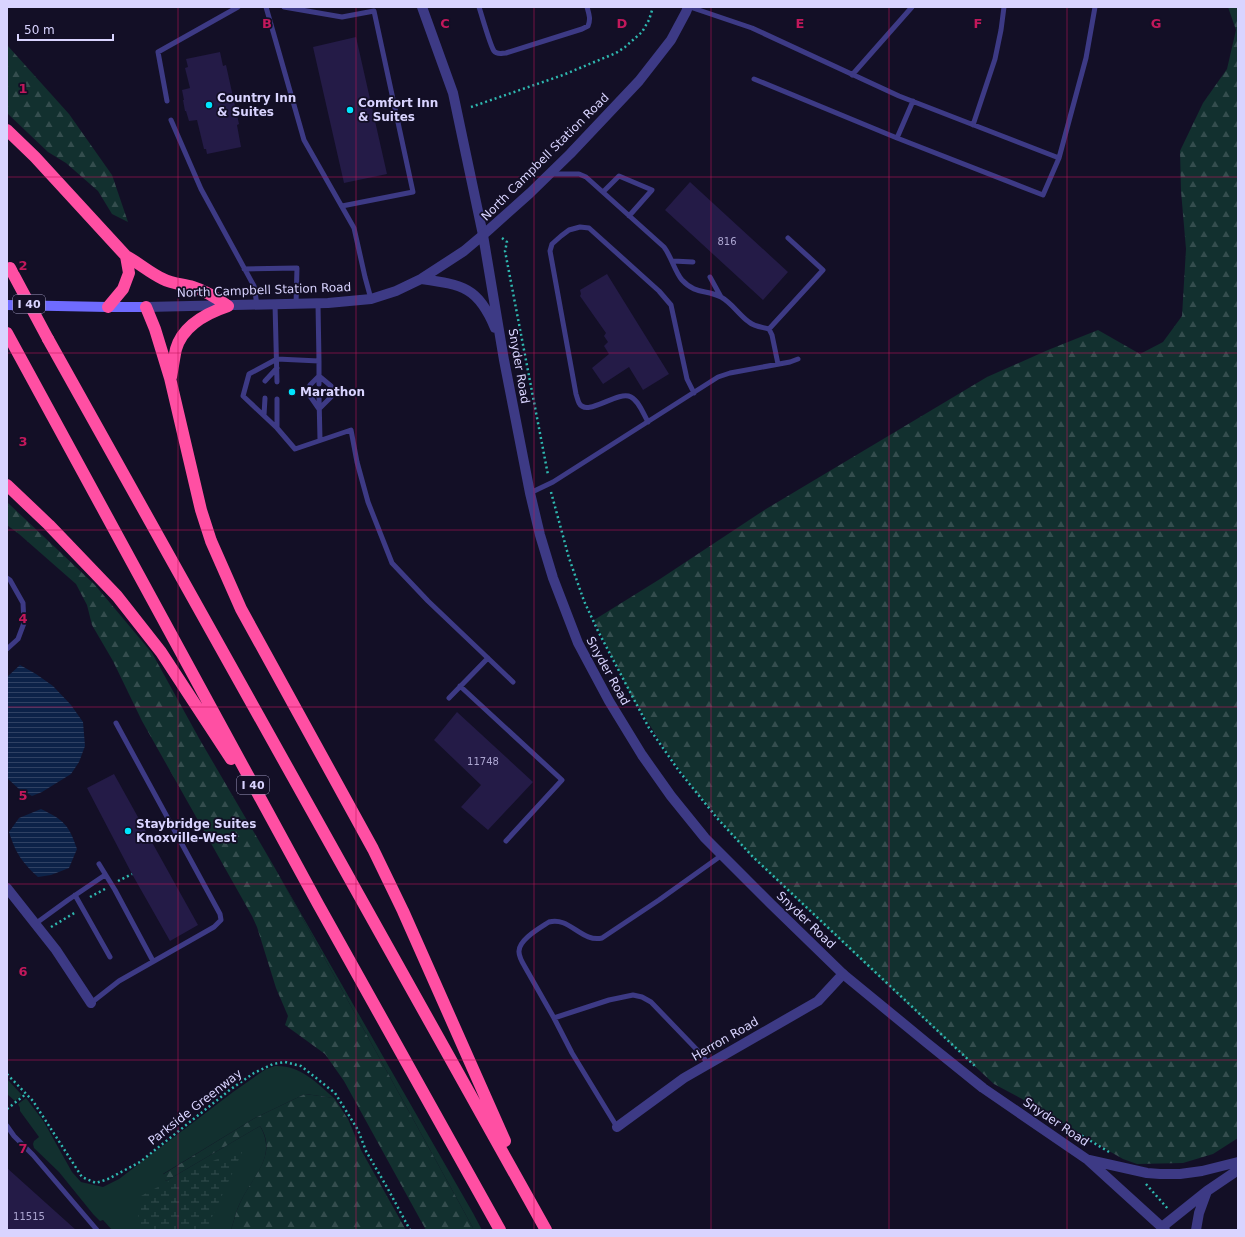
<svg xmlns="http://www.w3.org/2000/svg" width="1245" height="1237" viewBox="0 0 1245 1237" font-family="'DejaVu Sans',sans-serif">
<style>
.grass{fill:#12302f}
.forest{fill:url(#forest-firs)}
.wetland{fill:url(#wetland-marsh)}
.water{fill:url(#water-rules)}
.building{fill:#241b47}
.lines{fill:none;stroke-linecap:round;stroke-linejoin:round}
.path{stroke:#2fb8b0;stroke-width:2.5;stroke-dasharray:2 3;stroke-linecap:butt}
.service{stroke:#3d3a85;stroke-width:5}
.minor{stroke:#3d3a85;stroke-width:10}
.tertiary{stroke:#3d3a85;stroke-width:10}
.secondary{stroke:#6f6bff;stroke-width:10}
.motorway{stroke:#ff4fa3;stroke-width:12}
.motorway-bridge{stroke:#ff4fa3;stroke-width:12}
.grid{fill:none;stroke:#c2185b;stroke-width:1;stroke-opacity:0.55}
.poi-dot{fill:#00e5ff;stroke:#130f26;stroke-width:1.5}
.labels{text-anchor:middle;stroke-width:3.5;stroke-linejoin:round;paint-order:stroke}
.number-label{font-size:10px;fill:#aca6d1}
.shield{fill:#130f26;stroke:#9e99be;stroke-width:1}
.shield-label{font-size:11px;font-weight:bold;fill:#d9d4ff}
.poi-label{font-size:12px;font-weight:bold;fill:#d9d4ff;stroke:#130f26;text-anchor:start}
.street-label{font-size:12px;fill:#d9d4ff;stroke:#130f26}
.grid-label{font-size:13px;text-anchor:middle;font-weight:bold;fill:#c2185b;stroke:#130f26;stroke-width:3.5;stroke-linejoin:round;paint-order:stroke}
</style>
<defs>
<pattern id="forest-firs" width="22" height="20" patternUnits="userSpaceOnUse"><rect width="22" height="20" fill="#12302f"/><path d="M5 1l3.5 6h-7zM16 11l3.5 6h-7z" fill="#344d4e"/></pattern>
<pattern id="wetland-marsh" width="20" height="14" patternUnits="userSpaceOnUse"><rect width="20" height="14" fill="#12302f"/><path d="M1 5h8M5 5V1M11 12h8M15 12V8" fill="none" stroke="#344d4e"/></pattern>
<pattern id="water-rules" width="6" height="5" patternUnits="userSpaceOnUse"><rect width="6" height="5" fill="#0c2248"/><path d="M0 2.5h6" fill="none" stroke="#2f4163"/></pattern>
</defs>
<rect width="100%" height="100%" fill="#130f26"/>
<path class="grass" d="M276,870L473,1213L482,1230H473V1228Z
M275,1066C300,1065 316,1082 334,1098L305,1094L255,1118L163,1174L166,1181L260,1126C278,1157 252,1177 240,1203C236,1211 234,1221 231,1230H112L103,1220L100,1221L93,1214L59,1172L34,1148L33,1144L34,1141L39,1137L20,1111V1108L18,1104L26,1098L44,1122L72,1172L81,1182L103,1187L119,1179L233,1092L266,1069Z
M7,1079L22,1095L15,1101L7,1094Z"/>
<path class="forest" d="M1228,7H1238V1138L1213,1154L1183,1163L1137,1164L1123,1159L1109,1151L1037,1107L994,1084L899,996L752,857L726,828L690,784L667,752L633,699L594,620L660,579L766,509L987,377L1048,350L1098,330L1140,354L1163,342L1182,316L1186,249L1181,191L1180,151L1203,103L1227,69L1236,30Z
M7,45L69,114L112,175L128,222L112,214L98,191L66,163L48,152L7,113Z
M7,502L95,585L152,653L200,740L276,870L473,1228V1230H426L344,1081L325,1054L285,1025L288,1016L276,988L257,927L252,916L142,721L113,661L92,625L87,605L76,584L19,534L7,525Z
M305,1094L334,1098L348,1119L361,1150L406,1230H231C234,1221 236,1211 240,1203C251,1178 279,1155 260,1126L166,1181L162,1175L255,1118Z"/>
<path class="wetland" d="M244,1148L206,1230H140L138,1212L141,1196L184,1173Z"/>
<path class="water" d="M20,665L36,674L53,686L71,705L83,722L85,746L79,762L71,774L42,792L32,796L19,789L7,778V677Z
M41,809C64,820 69,825 77,849L69,868L51,875L38,877C22,862 16,854 9,832L19,818Z"/>
<path class="building" d="M356,37L387,174L344,183L313,47Z
M220,52L223,66L226,65L239,124L237,125L241,147L207,154L206,149H204L197,120L189,121L186,111H185L183,100H184L182,90L190,88L185,68L188,67L186,59Z
M690,182L788,272L763,300L665,210Z
M607,274L669,374L643,390L629,367L603,384L592,368L609,354L604,346L608,342L604,336L606,333L580,296L581,294L580,290Z
M457,712L533,782L488,830L461,807L481,785L434,740Z
M114,774L198,925L170,941L132,874L87,788Z
M7,1168L76,1230H7Z"/>
<g class="lines">
<path class="path" d="M471,107L563,75L616,53L625,47L642,32L649,20L653,7
M502,238L507,242L505,251L548,475
M551,492L569,558L584,601L598,631L649,728L679,771L717,818L752,856L975,1066
M118,881L132,874
M90,897L105,889
M51,927L76,912
M7,1074L33,1101L82,1177L96,1183L108,1179L140,1162L231,1089L254,1073L273,1064L285,1062L301,1066L335,1093L358,1130L366,1151L388,1189L410,1230
M1026,1102L1109,1152
M7,1109L26,1094
M1146,1184L1168,1209"/>
<path class="service" d="M266,7L304,140L354,228L365,277L371,299
M284,7L342,17L374,11L413,192L342,206
M479,7C482,16 490,45 494,51C497,55 502,53 506,53L582,29L588,26C591,19 589,14 587,7
M690,7L752,28L899,96L1059,158L1043,195L897,138L913,101
M852,75L912,7
M754,79L897,138
M167,101L158,52L238,7
M171,120L201,189L254,286L257,305
M973,125L995,59L1001,30L1004,7
M1059,158L1086,58L1095,7
M552,174H579L586,177L664,247C671,256 675,272 682,280C696,295 706,289 721,297C732,303 739,315 749,322C755,327 762,327 769,329L772,335L778,364
M603,192L619,176L652,190L629,216
M673,261L693,262
M244,269L297,268L296,304
M710,277L721,297
M275,304L277,382
M769,329L823,270L788,238
M319,361V384
M265,381L277,368
M310,385L319,376L331,386
M310,396L319,409L331,397
M319,397L320,440
M277,399V428L295,449L351,430L357,462L368,502L392,563L428,601L513,682
M264,415L265,398
M648,422C644,415 639,401 631,397C617,390 587,418 579,403C578,401 577,397 576,394L550,251L552,244L561,236L569,230L580,227L589,228L659,291L671,305L687,379L694,393
M277,428L243,396L249,374L277,359L319,361L318,304
M530,493L553,482L718,377L730,373L790,362L798,359
M7,578L10,580L23,603L24,623L18,639L7,649
M460,686L562,780L506,841
M449,698L488,658
M99,864L115,890L153,961
M75,895L110,957
M35,924L68,900L105,875
M91,1003L119,981L214,927L221,920L220,914L116,723
M554,1018L572,1053L617,1127
M708,1064L701,1054L651,1002L642,997L633,995L609,1000L554,1018L525,967C522,962 519,957 519,952C518,940 540,928 549,922C569,916 582,943 602,938L659,900L722,855
M7,1126L14,1136L33,1155L97,1230"/>
<path class="minor" d="M422,7L453,93L483,235
M7,888L56,950L91,1003
M617,1127L684,1078L818,1001L843,974"/>
<path class="tertiary" d="M483,235L504,360L530,493L540,535L553,578L578,643L609,701L642,755L671,796L705,838L771,904L843,974L927,1043L983,1088L1088,1160L1165,1230
M421,279C463,285 478,287 495,328
M146,307L328,303L371,299L396,291L421,279L464,251L483,235L530,193L570,154L639,81L671,40L686,12L688,7
M1089,1160L1147,1173L1160,1174H1180L1202,1171L1238,1162
M1162,1227L1207,1191L1238,1170
M1196,1230L1199,1213L1207,1191"/>
<path class="secondary" d="M7,305L108,307H146"/>
<path class="motorway" d="M7,130L35,157L126,256C139,263 150,273 163,279C172,284 183,284 193,287C206,291 217,298 228,306
M108,307L123,289L129,273L126,256
M146,307L155,329L170,378L201,510L211,541L241,609L373,849L403,911L505,1141
M7,333L318,904L500,1230
M48,339L546,1230
M171,377C173,367 174,358 176,349C183,325 207,313 228,306
M7,485L49,525L117,596L161,652L231,759"/>
<path class="motorway-bridge" d="M10,268L48,339"/>
</g>
<path class="grid" d="M178,7V1230M356,7V1230M534,7V1230M711,7V1230M889,7V1230M1067,7V1230M7,177H1238M7,353H1238M7,530H1238M7,707H1238M7,884H1238M7,1060H1238"/>
<g class="poi-dot">
<circle cx="209" cy="105" r="4"/>
<circle cx="350" cy="110" r="4"/>
<circle cx="292" cy="392" r="4"/>
<circle cx="128" cy="831" r="4"/>
</g>
<g class="labels">
<g class="number-label">
<text x="727" y="245">816</text>
<text x="483" y="765">11748</text>
<text x="29" y="1220">11515</text>
</g>
<g class="shield">
<rect x="13" y="295" width="32" height="18" rx="3"/>
<rect x="237" y="776" width="32" height="18" rx="3"/>
</g>
<g class="shield-label">
<text x="29" y="308">I 40</text>
<text x="253" y="789">I 40</text>
</g>
<g class="poi-label">
<text x="217" y="102">Country Inn<tspan x="217" dy="14">&amp; Suites</tspan></text>
<text x="358" y="107">Comfort Inn<tspan x="358" dy="14">&amp; Suites</tspan></text>
<text x="300" y="396">Marathon</text>
<text x="136" y="828">Staybridge Suites<tspan x="136" dy="14">Knoxville-West</tspan></text>
</g>
<g class="street-label">
<text transform="translate(545 157) rotate(-45)" y="4">North Campbell Station Road</text>
<text transform="translate(264 290) rotate(-2)" y="4">North Campbell Station Road</text>
<text transform="translate(519 366) rotate(80)" y="4">Snyder Road</text>
<text transform="translate(608 671) rotate(61)" y="4">Snyder Road</text>
<text transform="translate(806 920) rotate(44)" y="4">Snyder Road</text>
<text transform="translate(725 1039) rotate(-30)" y="4">Herron Road</text>
<text transform="translate(195 1107) rotate(-38)" y="4">Parkside Greenway</text>
<text transform="translate(1056 1122) rotate(34)" y="4">Snyder Road</text>
</g>
</g>
<g class="grid-label">
<text x="267" y="28">B</text>
<text x="445" y="28">C</text>
<text x="622" y="28">D</text>
<text x="800" y="28">E</text>
<text x="978" y="28">F</text>
<text x="1156" y="28">G</text>
<text x="23" y="93">1</text>
<text x="23" y="270">2</text>
<text x="23" y="446">3</text>
<text x="23" y="623">4</text>
<text x="23" y="800">5</text>
<text x="23" y="976">6</text>
<text x="23" y="1153">7</text>
</g>
<rect width="1245" height="1237" fill="none" stroke="#d9d4ff" stroke-width="16"/>
<path d="M18 34v6h95v-6" fill="none" stroke="#d9d4ff" stroke-width="2"/>
<text x="24" y="34" font-size="12" fill="#d9d4ff" stroke="#130f26" stroke-width="3" paint-order="stroke">50 m</text>
</svg>
